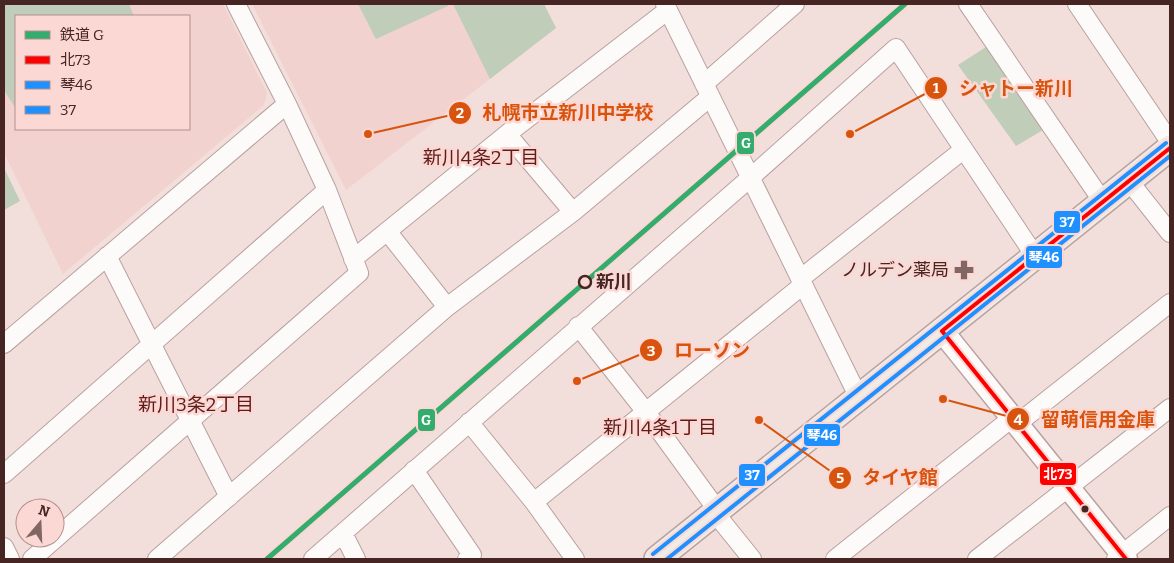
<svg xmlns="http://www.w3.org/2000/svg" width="1174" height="563" viewBox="0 0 1174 563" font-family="Bitter,'Noto Sans JP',serif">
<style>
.built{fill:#f1d2ce;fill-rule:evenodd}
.green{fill:#c0cdb8}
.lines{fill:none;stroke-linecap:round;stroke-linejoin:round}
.minor-casing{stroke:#b9a19f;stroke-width:20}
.tertiary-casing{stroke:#b9a19f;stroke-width:25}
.secondary-casing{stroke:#b9a19f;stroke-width:28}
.minor{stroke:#fdfafa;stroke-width:18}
.tertiary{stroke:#fdfafa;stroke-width:22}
.secondary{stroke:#efece8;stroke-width:25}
.bus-1-casing{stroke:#fbd8d3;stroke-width:8}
.bus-2-casing{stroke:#fbd8d3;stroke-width:8}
.bus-3-casing{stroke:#fbd8d3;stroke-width:8}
.bus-1{stroke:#f00;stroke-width:4}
.bus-2{stroke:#1e90ff;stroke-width:4}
.bus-3{stroke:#1e90ff;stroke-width:4}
.rail-1-casing{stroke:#fbd8d3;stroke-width:9}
.rail-1{stroke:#33ac6e;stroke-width:5}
.stop-dot{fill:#fbd8d3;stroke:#462522;stroke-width:2.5}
.bus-dot{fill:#462522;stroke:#fbd8d3;stroke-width:2}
.labels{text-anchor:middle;stroke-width:5;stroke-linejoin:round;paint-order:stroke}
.poi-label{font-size:18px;fill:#462522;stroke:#fbd8d3;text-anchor:end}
.stop-label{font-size:18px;font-weight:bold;fill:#462522;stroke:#fbd8d3;text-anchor:start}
.neighbourhood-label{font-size:19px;fill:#611c19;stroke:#fbd8d3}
.leader{fill:none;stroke:#d8540e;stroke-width:2}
.callout-dot{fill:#d8540e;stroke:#fbd8d3;stroke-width:2}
.mark-label{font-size:15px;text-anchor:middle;font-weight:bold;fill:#fff}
.callout-label{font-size:19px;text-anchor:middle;font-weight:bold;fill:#d8540e;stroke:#fbd8d3;stroke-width:5;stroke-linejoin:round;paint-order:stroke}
.line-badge{stroke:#fbd8d3;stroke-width:2}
.badge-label{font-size:14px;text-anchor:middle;font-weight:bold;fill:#fff}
</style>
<rect width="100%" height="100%" fill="#f2dfdc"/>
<path class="built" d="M4,4H223L267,93L264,105L63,274L4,153ZM16,16H189V129H16Z
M252,4H544L556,28L346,190Z"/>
<path class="green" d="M4,4H129L134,16H16V109L4,90Z
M358,4H447L448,6L376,39Z
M453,4H544L556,28L490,79Z
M986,47L1043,130L1016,146L958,65Z
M4,168L20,201L4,210Z"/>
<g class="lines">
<defs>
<path id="minor" d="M665,4L859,398
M968,4L1103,202
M1077,4L1170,142
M704,84L795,4
M507,134L573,212
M1129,181L1170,233
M387,231L447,307
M107,256L229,497
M353,259L507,134L668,10
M800,279L963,150
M578,326L646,412L718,511
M4,344L287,104L236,4
M469,422L534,502L575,559
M1017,424L1170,303
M414,470L472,555L467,559
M4,474L327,190
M534,502L803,285
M715,513L752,559
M343,533L356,559
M4,547L10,559
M32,559L359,273L327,190L287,104
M157,559L447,307L573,212L710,97
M313,559L750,178L896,48L1035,256
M835,559L1012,418
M977,559L1170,408
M1116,559L1170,516"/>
<path id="tertiary" d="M942,331L1126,559"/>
<path id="secondary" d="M657,559L1170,148"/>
</defs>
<use href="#minor" class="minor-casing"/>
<use href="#tertiary" class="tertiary-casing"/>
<use href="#secondary" class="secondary-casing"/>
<use href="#minor" class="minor"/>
<use href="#tertiary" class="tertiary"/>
<use href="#secondary" class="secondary"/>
<defs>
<path id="bus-1" d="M942,331L1126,559
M942,331L1170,148"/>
<path id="bus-2" d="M667,559L1170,156"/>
<path id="bus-3" d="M653,554L1166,143"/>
</defs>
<use href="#bus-1" class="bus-1-casing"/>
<use href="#bus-2" class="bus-2-casing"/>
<use href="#bus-3" class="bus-3-casing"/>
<use href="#bus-1" class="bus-1"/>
<use href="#bus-2" class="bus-2"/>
<use href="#bus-3" class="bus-3"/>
<defs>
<path id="rail-1" d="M267,559L905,4"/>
</defs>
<use href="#rail-1" class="rail-1-casing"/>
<use href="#rail-1" class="rail-1"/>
</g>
<defs>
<symbol id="pharmacy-bare" viewBox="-9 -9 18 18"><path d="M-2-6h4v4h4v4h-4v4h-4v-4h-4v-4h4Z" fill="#826663" stroke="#fbd8d3" stroke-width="2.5" paint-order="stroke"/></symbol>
</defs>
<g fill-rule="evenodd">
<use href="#pharmacy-bare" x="950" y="256" width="28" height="28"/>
</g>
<circle class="stop-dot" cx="585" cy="282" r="6"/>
<circle class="bus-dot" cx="1085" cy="509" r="4.5"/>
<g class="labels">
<g class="poi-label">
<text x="949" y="276">ノルデン薬局</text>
</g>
<g class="stop-label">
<text x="596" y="288">新川</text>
</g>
<g class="neighbourhood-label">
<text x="481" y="164">新川4条2丁目</text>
<text x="196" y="411">新川3条2丁目</text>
<text x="660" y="434">新川4条1丁目</text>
</g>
</g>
<path class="leader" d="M850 134L936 88M368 134L460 113M577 381L651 350M943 399L1018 419M759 420L840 478"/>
<g class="callout-dot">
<circle cx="850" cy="134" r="5"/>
<circle cx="368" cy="134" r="5"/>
<circle cx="577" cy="381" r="5"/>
<circle cx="943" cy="399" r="5"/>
<circle cx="759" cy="420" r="5"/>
<circle cx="936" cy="88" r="12"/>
<circle cx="460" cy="113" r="12"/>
<circle cx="651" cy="350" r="12"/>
<circle cx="1018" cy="419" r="12"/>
<circle cx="840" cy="478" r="12"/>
</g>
<g class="mark-label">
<text x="936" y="93">1</text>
<text x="460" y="118">2</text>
<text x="651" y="356">3</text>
<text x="1018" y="425">4</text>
<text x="840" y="483">5</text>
</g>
<g class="callout-label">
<text x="1016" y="95">シャトー新川</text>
<text x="568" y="119">札幌市立新川中学校</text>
<text x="712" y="357">ローソン</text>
<text x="1098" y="426">留萌信用金庫</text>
<text x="900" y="484">タイヤ館</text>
</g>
<g class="line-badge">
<rect x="736" y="131" width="19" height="24" rx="5" fill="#33ac6e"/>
<rect x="1053" y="210" width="28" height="24" rx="5" fill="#1e90ff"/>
<rect x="1025" y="245" width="38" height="24" rx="5" fill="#1e90ff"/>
<rect x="417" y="408" width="19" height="24" rx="5" fill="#33ac6e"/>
<rect x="803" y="423" width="38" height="24" rx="5" fill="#1e90ff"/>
<rect x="1039" y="462" width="38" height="24" rx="5" fill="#f00"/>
<rect x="738" y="463" width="28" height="24" rx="5" fill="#1e90ff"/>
</g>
<g class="badge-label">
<text x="746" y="148">G</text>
<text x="1067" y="227">37</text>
<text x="1044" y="262">琴46</text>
<text x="426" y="425">G</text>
<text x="822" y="440">琴46</text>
<text x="1058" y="479">北73</text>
<text x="752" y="480">37</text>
</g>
<rect width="1174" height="563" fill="none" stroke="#462522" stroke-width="10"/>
<rect x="15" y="15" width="175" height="115" fill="#fbd8d3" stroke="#b3908c"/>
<rect x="25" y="31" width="25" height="8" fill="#33ac6e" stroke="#b3908c"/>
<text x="60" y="40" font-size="15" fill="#462522">鉄道 G</text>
<rect x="25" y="56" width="25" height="8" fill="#ff0000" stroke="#b3908c"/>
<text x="60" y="65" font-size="15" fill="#462522">北73</text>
<rect x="25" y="81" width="25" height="8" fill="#1e90ff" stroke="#b3908c"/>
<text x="60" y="90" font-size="15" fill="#462522">琴46</text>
<rect x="25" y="106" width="25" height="8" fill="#1e90ff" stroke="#b3908c"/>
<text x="60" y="115" font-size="15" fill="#462522">37</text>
<g transform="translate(40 523) rotate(19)"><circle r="24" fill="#fbd8d3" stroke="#b3908c"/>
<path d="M0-4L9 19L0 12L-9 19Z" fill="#826663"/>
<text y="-8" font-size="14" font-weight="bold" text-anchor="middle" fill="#462522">N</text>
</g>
</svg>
